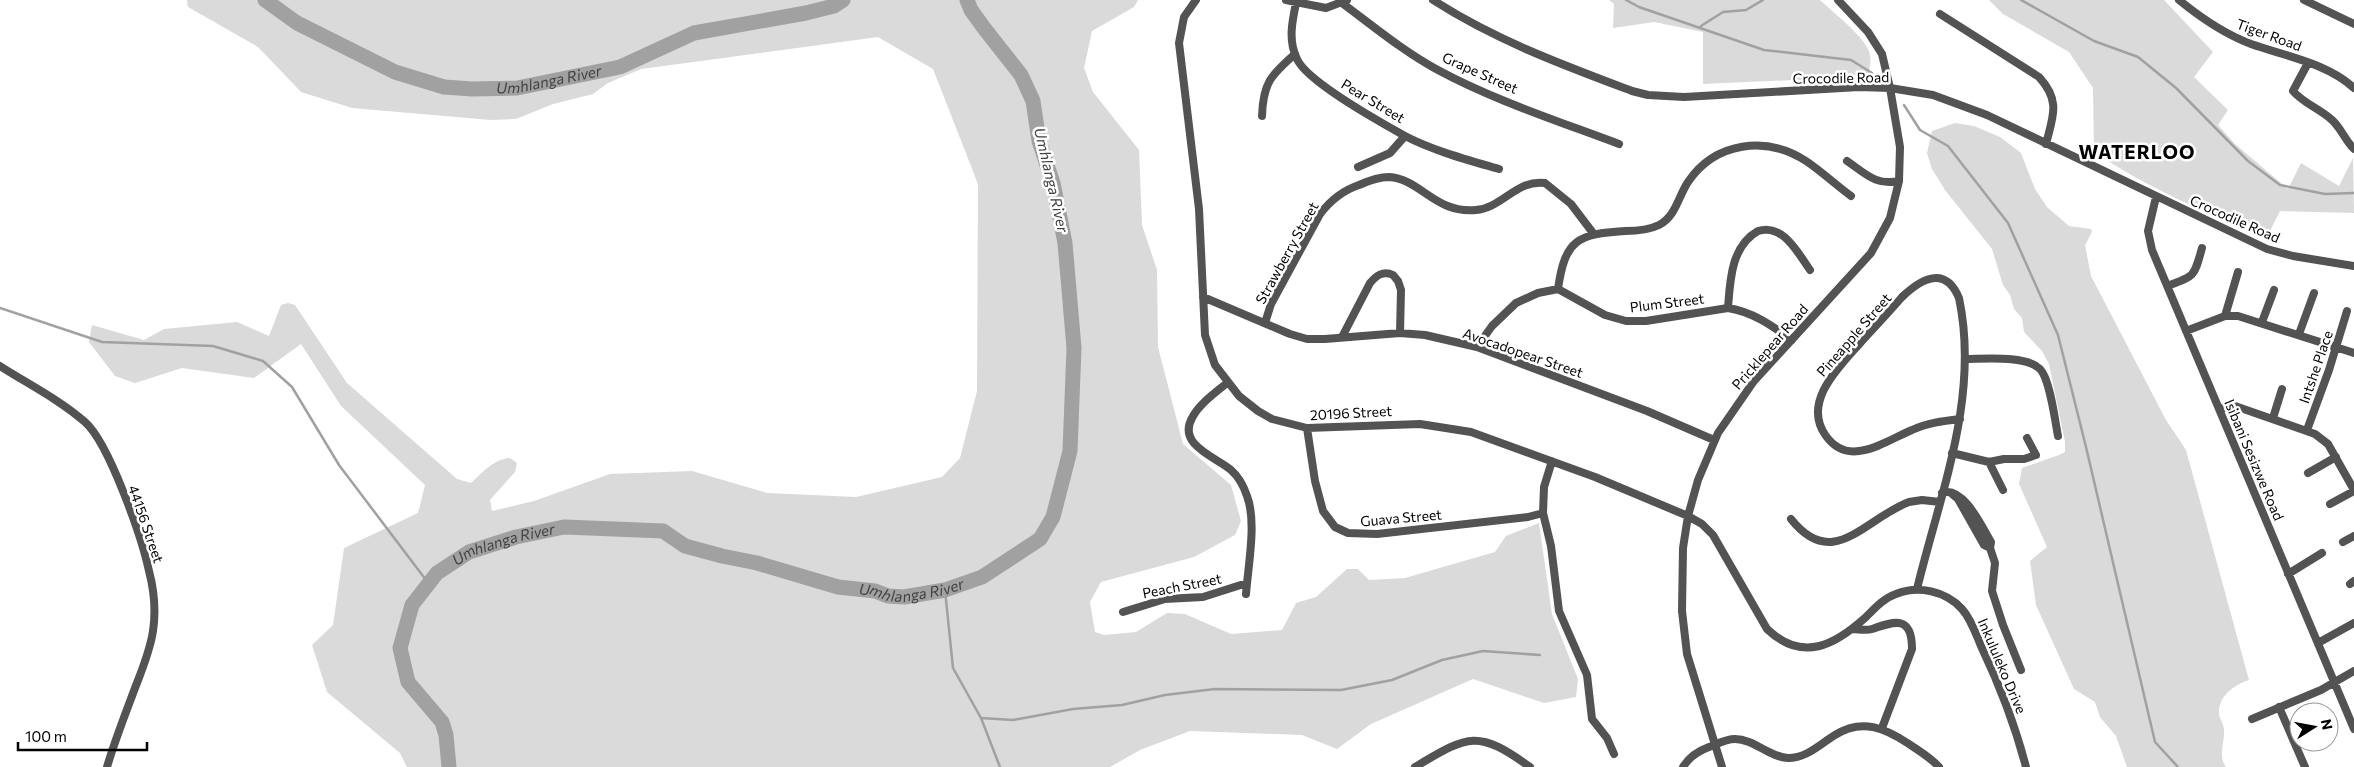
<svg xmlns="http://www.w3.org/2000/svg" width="2354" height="767" viewBox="0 0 2354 767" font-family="Commissioner,sans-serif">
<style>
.green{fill:#dadada}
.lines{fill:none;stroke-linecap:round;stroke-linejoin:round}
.stream{stroke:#a1a1a1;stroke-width:2.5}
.river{stroke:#a1a1a1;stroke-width:15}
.street{stroke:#535353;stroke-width:8}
.labels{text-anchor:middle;stroke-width:5;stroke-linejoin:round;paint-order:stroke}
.street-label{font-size:14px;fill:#000;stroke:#fff}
.water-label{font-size:15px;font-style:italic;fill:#424242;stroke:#fff}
.district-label{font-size:19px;font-weight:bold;letter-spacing:1px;fill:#000;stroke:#fff}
</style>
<rect width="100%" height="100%" fill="#fff"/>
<path class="green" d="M187,0H1138L1134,7L1092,31L1084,68L1093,92L1139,150L1142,225L1157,270L1158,347L1183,444L1231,485L1241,521L1235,535L1194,557L1101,582L1090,602L1095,632L1104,635L1136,632L1167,613L1185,614L1231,634L1282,630L1296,603L1316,597L1347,569H1358L1369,580L1405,578L1495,552L1506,536L1539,523L1552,614L1578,679L1576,697L1544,703L1473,679L1371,724L1337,749L1302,735L1190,731L1140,750L1110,767H407L400,753L327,692L312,645L333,625L344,548L418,513L425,485L341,406L301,344L254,378L182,368L135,383L115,376L89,342L92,325L144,340L164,329L237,322L269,336L281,305L288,303L295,305L347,383L457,479L471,483C483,472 494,459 510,458L517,463L515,472L490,500L492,511L534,501L610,474L692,471L767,493L856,497L942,477L960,458L977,391L978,184L933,69L878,37L641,69L608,83L593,94L553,104L516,119L491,120L352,108L301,92L258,47L188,7Z
M1609,0H1820C1834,13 1860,33 1868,49C1872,57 1870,65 1869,73L1860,77L1703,84V32L1654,22L1613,28L1614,4Z
M1989,0H2164L2213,52L2194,77L2228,110L2218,125L2235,144L2288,189L2301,163L2339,186L2353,158L2354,213L2280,211L2266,239C2207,213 2148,188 2094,152L2093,88L2069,52L2003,14Z
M1955,123L1974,126L2000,137L2021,153L2035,189L2047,207L2069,226L2091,229L2092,232L2085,245L2091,276L2166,420L2186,450L2249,680C2234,685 2218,696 2219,714C2220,720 2225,726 2224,733C2224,745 2218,756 2226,767H2127L2116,736L2100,717L2095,702L2074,689L2036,605L2030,561L2047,547L2019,484L2022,468L2059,455L2065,452V442L2049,364L2042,351L2024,332L2022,318L2014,309L2010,295L2003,285L1992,249L1945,190L1932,169L1927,153L1932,131Z"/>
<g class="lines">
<path class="stream" d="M1626,0L1639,7L1764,50L1851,60L1872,73
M2021,0L2094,41L2138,57L2176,88L2248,161L2280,185L2325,194L2354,193
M1701,26L1723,12L1746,10L1763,0
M1904,105L1920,130L1948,146L2008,223L2058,335L2086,447L2155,742L2178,767
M0,308L102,342L213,346L263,361L292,387L339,465L429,584
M945,590L953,668L981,718L1000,767
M981,718L1013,720L1073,709L1122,705L1165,695L1215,689L1341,690L1392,680L1442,660L1483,651L1540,655"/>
<g class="river">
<path id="s1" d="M265,0L297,23L395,72L444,87L472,89L517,88L620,67L694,33L806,13L834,6L843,0"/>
<path id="s2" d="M449,767L446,735L442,722L408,682L400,648L412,605L437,573L469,552L516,537L564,527L663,531L685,546L722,556L757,563L838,587L875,591L888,596L904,597L945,590L982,577L1040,539L1053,517L1070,451L1074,348L1065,243L1053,183L1039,141L1033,101L1021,75L984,28L971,10L967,0"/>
</g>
<path class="street" d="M1196,0L1184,17L1179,43L1199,209L1205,335L1215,365L1239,396L1258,411L1272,419L1307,428L1420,424L1471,432L1595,477L1688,516L1702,524L1713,535L1767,629C1803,663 1835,645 1866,617C1875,608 1884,598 1896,594C1918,585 1946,591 1962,609C1971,619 1976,634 1981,646C2000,686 2015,725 2026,767
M1286,0L1326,8L1347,0
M1433,0C1495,40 1563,65 1632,91L1648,95L1684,97L1859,87L1890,88L1933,95L1987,115L2267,249L2293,256L2354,266
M2179,0C2201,18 2224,34 2251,44C2285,56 2327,63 2354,88
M2304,0L2354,24
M1296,3C1292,22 1288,41 1297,59C1307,82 1382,123 1405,136C1434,151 1468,160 1499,169
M1342,3C1373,26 1403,51 1436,69C1493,100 1558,121 1619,144
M1940,14L2039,77C2061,101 2053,116 2046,144
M2308,63L2293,91C2303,103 2320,109 2332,120C2341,128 2345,140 2354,149
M1262,116C1263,83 1271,75 1295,54
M1847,161C1866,174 1876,186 1899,181
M1358,167L1390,153L1405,136
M2156,197L2148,231L2152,250L2354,729
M2167,286C2195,276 2194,277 2202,248
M1558,289C1565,239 1578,234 1625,231C1637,231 1649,230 1659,225C1676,216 1678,197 1688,182C1715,142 1766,135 1806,161C1821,171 1836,185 1851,196
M1203,297L1290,334L1307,339H1325L1400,333L1425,335L1477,347L1647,411L1714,440
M1728,308C1730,281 1731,246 1758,231C1783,223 1798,253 1810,270
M2225,316L2238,272
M2262,322L2274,290
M1265,323L1271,304L1320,214C1330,201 1344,190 1359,185C1368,181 1379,177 1389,177C1421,179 1435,214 1476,210C1502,208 1517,179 1545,183L1571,204L1593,233
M2186,331L2225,316H2238L2354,353
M2299,334L2314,293
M1342,337L1370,283C1376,276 1383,270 1393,275L1398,281L1401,290L1400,333
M1477,347L1492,326L1516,303L1538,293L1558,289L1605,315L1626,321H1646L1728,308C1753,312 1771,325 1792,340
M1965,359C1984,359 2026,355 2040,369C2050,379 2055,421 2058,436
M0,366C28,384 60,400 85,422C109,443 142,538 149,571C154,590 156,611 153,631C150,651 142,670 135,688C125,715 115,740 107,767
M1227,383C1215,393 1199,404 1192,418C1177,445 1216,457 1231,470C1239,477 1244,487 1247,496C1257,522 1248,566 1246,594
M2219,409L2235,406L2315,434L2328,444L2354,490
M2273,418L2282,389
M1307,428L1315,481L1323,511L1335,527L1348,533L1377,534L1528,517L1543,513
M2307,430L2329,370L2347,311
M1952,453L1989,462L2004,459H2024L2036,455L2027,438
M1552,461L1544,487L1543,513L1551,546L1559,611L1587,675L1592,719L1607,738L1614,754
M1989,462L2003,490
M2308,473L2336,457
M1942,493C1963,485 1982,527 1991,542L1990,548L1984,545L1958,499L1951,493
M2330,504L2354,491
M1791,519C1833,572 1864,519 1909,502L1922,500L1940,502
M2343,542L2354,536
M1990,548L1995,563L1992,591L2003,625L2021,670
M2288,574L2322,553
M2350,584L2354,581
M1917,589C1940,494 1980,397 1959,298C1945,265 1921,279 1902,297C1889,312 1875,327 1861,342C1840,366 1801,402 1826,436C1834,447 1845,453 1859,451C1877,449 1895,437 1912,430C1927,423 1943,421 1960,419
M1123,612L1165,599L1203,597L1247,583
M1852,629C1858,629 1866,631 1872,629C1895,621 1912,615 1912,649L1882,728
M2318,643L2354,623
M2279,707L2305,767
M2252,719L2321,690L2354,671
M1415,767C1469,735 1477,729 1530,767
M1683,767C1689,757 1698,751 1709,747C1717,744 1726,739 1735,739C1754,739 1769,757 1788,758C1807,758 1820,744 1835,735C1862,718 1885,728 1909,744C1919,751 1930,757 1939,767
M1722,767L1687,654L1682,611L1683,548L1688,516L1698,480L1718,433L1754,381L1871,253L1890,218L1899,181L1900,147L1890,88L1882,54L1868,32L1838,0"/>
</g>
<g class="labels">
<g class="street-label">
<text transform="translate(2269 35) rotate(20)" y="5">Tiger Road</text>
<text transform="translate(1480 73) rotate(24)" y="5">Grape Street</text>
<text transform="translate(1841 78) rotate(-1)" y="5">Crocodile Road</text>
<text transform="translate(1373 101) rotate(31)" y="5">Pear Street</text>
<text transform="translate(2235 219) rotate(24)" y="5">Crocodile Road</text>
<text transform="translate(1287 253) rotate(-61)" y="5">Strawberry Street</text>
<text transform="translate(1667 303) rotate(-7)" y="5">Plum Street</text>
<text transform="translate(1854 335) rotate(-49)" y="5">Pineapple Street</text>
<text transform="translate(1770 347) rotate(-49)" y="5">Pricklepear Road</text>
<text transform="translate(1523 353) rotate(19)" y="5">Avocadopear Street</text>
<text transform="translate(2316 367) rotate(-71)" y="5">Intshe Place</text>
<text transform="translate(1351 413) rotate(-3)" y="5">20196 Street</text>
<text transform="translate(2254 460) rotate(67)" y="5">Isibani Sesizwe Road</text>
<text transform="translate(1401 518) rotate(-5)" y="5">Guava Street</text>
<text transform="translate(146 524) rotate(71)" y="5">44156 Street</text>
<text transform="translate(1182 586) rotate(-11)" y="5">Peach Street</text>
<text transform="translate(2002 666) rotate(67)" y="5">Inkululeko Drive</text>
</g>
<g class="water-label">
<text dy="5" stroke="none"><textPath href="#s1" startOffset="306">Umhlanga River</textPath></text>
<text transform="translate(1051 180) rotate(77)" y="5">Umhlanga River</text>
<text dy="5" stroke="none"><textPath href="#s2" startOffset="292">Umhlanga River</textPath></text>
<text dy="5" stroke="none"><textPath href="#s2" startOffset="714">Umhlanga River</textPath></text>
</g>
<g class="district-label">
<text x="2137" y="159">WATERLOO</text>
</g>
</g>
<g transform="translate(2314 727) rotate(79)"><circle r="24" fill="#ffffff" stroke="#999999"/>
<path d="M0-4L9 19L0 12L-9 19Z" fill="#000000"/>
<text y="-8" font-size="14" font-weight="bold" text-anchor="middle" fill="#000000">N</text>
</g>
<path d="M18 742v8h129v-8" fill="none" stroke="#000000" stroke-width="2.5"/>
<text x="25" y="742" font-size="15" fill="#000000" stroke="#ffffff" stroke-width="4" paint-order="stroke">100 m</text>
</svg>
